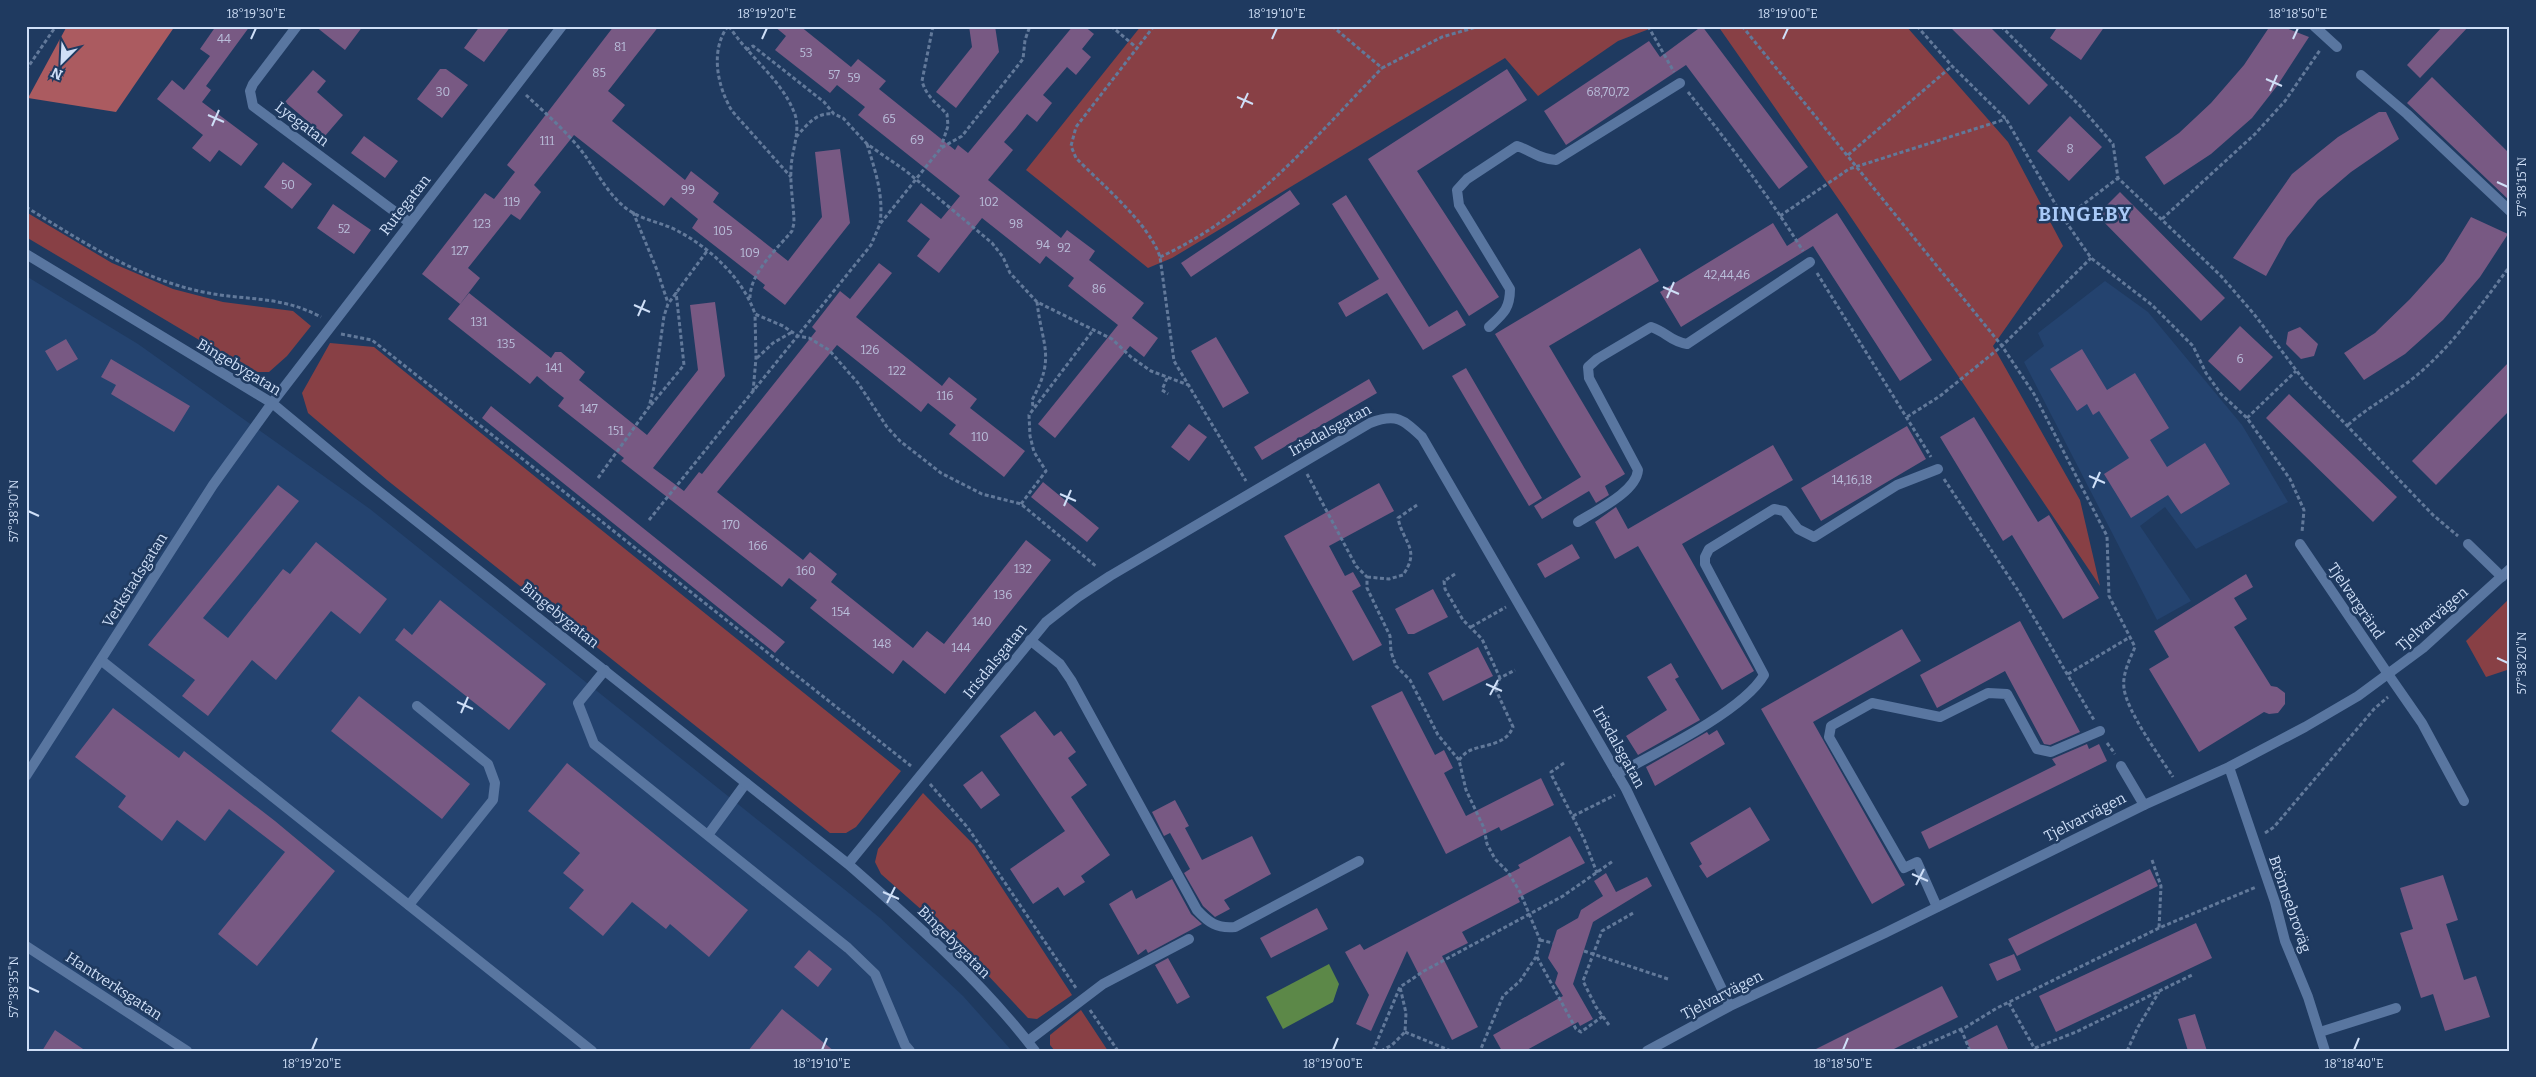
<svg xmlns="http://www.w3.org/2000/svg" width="2536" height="1077" viewBox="0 0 2536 1077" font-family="Bitter,serif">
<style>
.built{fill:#24436f}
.green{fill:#884045}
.forest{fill:#ab5b60}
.water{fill:#5c8848}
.building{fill:#785983}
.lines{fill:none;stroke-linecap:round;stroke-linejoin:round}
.path{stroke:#62799a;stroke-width:3;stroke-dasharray:4 2.5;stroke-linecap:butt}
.service{stroke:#5976a0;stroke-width:10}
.minor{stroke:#5976a0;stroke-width:10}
.ticks{fill:none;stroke:#cfdff7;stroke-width:2}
.labels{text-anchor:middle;stroke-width:5;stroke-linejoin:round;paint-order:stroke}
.number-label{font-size:12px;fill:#b9beda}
.street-label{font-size:15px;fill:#cfdff7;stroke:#1f3a60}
.district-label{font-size:20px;font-weight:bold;letter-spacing:1px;fill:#a9caf8;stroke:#1f3a60}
.neatline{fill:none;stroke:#cfdff7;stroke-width:2}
.ticks-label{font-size:12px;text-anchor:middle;fill:#cfdff7}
</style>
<rect width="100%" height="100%" fill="#1f3a60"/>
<path class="built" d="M26,276L138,344L370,509L880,918L963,996L1012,1051H26Z
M2105,281L2148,312L2242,425L2288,502L2196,549L2165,507L2140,526L2191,601L2157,620L2024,362L2044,346L2038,333Z"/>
<path class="green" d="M1141,26H1657L1618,41L1538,96L1505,58L1172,258L1148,268L1026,170Z
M1718,26H1906L2008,142L2063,246L1993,346L2080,500L2100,586L1844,207Z
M26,212L112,263L173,289L223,302L293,311L311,326L287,356L269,372H253L26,237Z
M330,343L374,347L901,771L856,827L846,833H830L387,480L308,413L302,393Z
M2510,598V669L2486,677L2466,641Z
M923,793L974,845L1072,995L1037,1019L1028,1018L949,934L881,874L875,862L878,849Z
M1081,1010L1108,1051H1055L1050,1045V1035Z"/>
<path class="forest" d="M67,26H175L116,112L28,98Z"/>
<path class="water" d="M1329,964L1339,984L1333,1002L1283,1029L1266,997Z"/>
<path class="building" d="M216,26H250L206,86L211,90L202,102L258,144L241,166L219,150L210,162L192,148L203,135L157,99L172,80L184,90L210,56L200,49Z
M315,26H363L345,50Z
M480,26H511L484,62L464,48Z
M614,26H659L608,91L625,105L612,121L685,180L691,171L719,193L713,202L788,261L822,217L815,152L840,149L850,223L785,305L763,288L765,285L692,228L698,219L671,197L664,206L574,135L534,185L541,192L520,220L511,214L468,268L480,278L460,304L422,274L485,193L494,199L515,172L507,165Z
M774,26H800L851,67L858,59L886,81L879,89L955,150L958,145L968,153L1073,26H1084L1094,34L1082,49L1091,57L1076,75L1067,67L1043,95L1052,103L1037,122L1027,114L1016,128L1004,142L1013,150L988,180L1061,238L1067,230L1095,251L1089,260L1144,303L1132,318L1158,338L1144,357L1130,346L1055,438L1038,424L1118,325L1068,286L1074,278L1046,256L1040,264L982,218L939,273L917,256L930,239L907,221L921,203L941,219L960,196L858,115L865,107L837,85L830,93L775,50L786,36Z
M969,26H995L999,52L956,108L936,92L972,47Z
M1702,26L1808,167L1779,189L1686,65L1566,145L1544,111L1649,41L1660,57Z
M1949,26H1989L2048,85L2029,105Z
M2058,26H2105L2081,60L2050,38Z
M2270,26H2281L2309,37L2277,86L2252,118L2211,154L2164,185L2145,157L2179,133L2211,103L2244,65Z
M2443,26H2469L2420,78L2407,65Z
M440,69H446L468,85L442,118L417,99Z
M1507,69L1527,100L1417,171L1499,297L1469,316L1368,159Z
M313,70L326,81L317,92L343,115L325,136L285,102Z
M2432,77L2510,154V201L2407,103Z
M2379,112H2386L2399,139L2351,172L2318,200L2287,238L2266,276L2233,258L2292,174L2338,137Z
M2070,116L2102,147L2069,181L2037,151Z
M364,136L398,161L385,178L351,153Z
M283,162L312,184L292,209L264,187Z
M1290,190L1300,204L1191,277L1181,263Z
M2120,192L2225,298L2201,321L2097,215Z
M1346,195L1429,327L1457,310L1466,325L1423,350L1387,293L1346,317L1338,303L1379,279L1332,204Z
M333,204L371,230L354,254L317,228Z
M1837,213L1932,360L1900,381L1813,246L1681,327L1660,292L1773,223L1787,246Z
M2471,217L2508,234L2480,277L2443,320L2405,354L2364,380L2344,353L2375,333L2410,299L2444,261Z
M1640,248L1659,281L1549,346L1625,474L1605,486L1609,495L1596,503L1589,491L1542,519L1534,506L1581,477L1495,334Z
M879,263L892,273L856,317L942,386L949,377L977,399L970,408L1025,451L1004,477L949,434L956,425L928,403L921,412L837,345L717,492L803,560L810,552L837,574L831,582L913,648L927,631L944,644L1026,540L1051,560L945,694L903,660L893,674L810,608L817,600L789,578L782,587L621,461L624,458L558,406L564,398L550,387L537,376L530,384L448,319L469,293L551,358L555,352H561L585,372L579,380L647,435L698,370L690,305L715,302L725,376L653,468L684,491L699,472L702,474L816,331L812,327L840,291L850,299Z
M2240,326L2273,357L2240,391L2208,361Z
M2300,327L2318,344L2314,356L2301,359L2286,344L2288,332Z
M1216,337L1249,393L1223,408L1191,351Z
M66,339L78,359L57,371L45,351Z
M2082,349L2107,390L2135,373L2169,428L2150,440L2167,467L2205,443L2230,484L2181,514L2168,495L2131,518L2104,474L2129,458L2099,411L2093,415L2087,404L2077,411L2050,369Z
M111,359L190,406L174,432L111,394L116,385L101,377Z
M2510,361V410L2436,485L2412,461Z
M1466,368L1542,498L1529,506L1452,376Z
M1369,379L1377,393L1262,460L1254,447Z
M2289,394L2397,497L2373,522L2266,418Z
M491,406L785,642L775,653L482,418Z
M1974,417L2038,522L2049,515L2099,598L2063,619L2012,535L2003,541L1940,437Z
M1189,424L1207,437L1189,461L1171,447Z
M1907,426L1926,459L1821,521L1801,488Z
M1773,445L1793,480L1682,544L1754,671L1722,690L1638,546L1615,559L1595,522L1616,507L1628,529Z
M1043,482L1099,528L1087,542L1031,497Z
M1379,483L1394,511L1329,546L1345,576L1353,572L1361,586L1352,591L1382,645L1353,661L1284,536Z
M278,485L299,501L203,618L228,638L283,569L290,574L316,542L387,599L360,634L331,611L276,680L252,660L208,716L182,696L195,680L148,645Z
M1572,544L1580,558L1545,578L1537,564Z
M2246,574L2253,587L2234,598L2247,619L2234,627L2271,686L2277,687L2285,693V704L2278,713L2269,714L2264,712L2199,752L2149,669L2169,657L2154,631Z
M1433,589L1448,617L1414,634H1408L1395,609Z
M440,600L546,684L509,730L395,640L404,628L412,635Z
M2020,621L2080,732L2050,745L2044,744L2005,671L1937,708L1920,675Z
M1902,629L1921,661L1813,722L1905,885L1872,904L1761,709Z
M1478,647L1493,676L1443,701L1428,673Z
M1671,663L1679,677L1675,679L1700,720L1638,755L1626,736L1667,710L1647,677Z
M1402,691L1435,755L1444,750L1453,768L1444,773L1466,816L1541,778L1554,805L1501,831L1499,827L1446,854L1371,706Z
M359,696L470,784L442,819L331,731Z
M113,708L179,758L184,751L275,821L335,871L257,966L218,934L285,852L229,809L205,841L177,820L162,841L118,807L126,796L75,757Z
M1035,711L1054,736L1061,731L1076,752L1068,758L1087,785L1071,797L1110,855L1081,876L1085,882L1064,896L1058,887L1033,904L1010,869L1065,831L1000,736Z
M1717,730L1725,744L1655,786L1646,767L1707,732L1709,735Z
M2087,744L2089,749L2099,744L2107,761L1929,849L1921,832L2056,765L2052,759Z
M567,763L748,910L709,957L670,924L666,929L632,902L603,936L569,908L584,890L563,873L580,853L528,811Z
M982,771L1000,795L981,809L963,785Z
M1175,800L1189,826L1185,828L1202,860L1252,836L1271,874L1224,900L1230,909L1215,917L1203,906L1184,873L1190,869L1170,833L1164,836L1152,812Z
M1750,807L1770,840L1707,878L1699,866L1702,864L1690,843Z
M1570,836L1585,863L1518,898L1520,902L1462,932L1468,943L1442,956L1478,1027L1452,1040L1407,951L1371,1031L1356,1024L1369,995L1345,952L1360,944L1364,950L1520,868L1518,865Z
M2150,869L2158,886L2017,956L2008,939Z
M1606,873L1616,892L1647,877L1652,886L1593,922L1573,984L1593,1019L1580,1026L1578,1022L1525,1051H1502L1493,1035L1563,996L1555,983L1558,973L1548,958L1557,930L1578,918L1581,910L1603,896L1594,881Z
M2443,875L2458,920L2446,924L2464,980L2476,976L2490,1017L2445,1031L2433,994L2421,998L2400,933L2413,929L2400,888Z
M1172,879L1191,914L1202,924L1148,953L1146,949L1138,955L1109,904L1132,890L1136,899Z
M1317,908L1328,929L1271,958L1260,938Z
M2196,923L2212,958L2056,1032L2039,996Z
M809,950L832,969L818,987L794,967Z
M2014,954L2021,970L1997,981L1989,964Z
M1168,958L1190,997L1177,1004L1155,965Z
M1942,986L1958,1017L1890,1051H1812Z
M782,1009L834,1051H748Z
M2195,1014L2207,1051H2188L2178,1019Z
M1997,1025L2009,1051H1971L1966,1041Z
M55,1030L86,1051H42Z"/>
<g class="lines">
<path class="path" d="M728,26C710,50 717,86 732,111L791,177
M729,26C748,56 781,79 794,112C802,130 791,151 791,170C790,187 794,206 794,223L792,231C776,250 750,273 750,298
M933,26L922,81C926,96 937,104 947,114L948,126L941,147
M1111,26L1137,48
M1154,26L1076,127L1071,146L1076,158C1101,184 1149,223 1160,257L1174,361L1246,481
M1332,26L1382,68L1442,37L1480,26
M1648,26L1674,72
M1742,26L2002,346L2034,394L2107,536L2109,596L2135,647C2130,659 2122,674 2124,688C2126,710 2160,757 2173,777
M1917,26L1952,66L2006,119L2064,219L2091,258L2152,305L2193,346L2206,373L2221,394L2247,418L2290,479L2304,510L2302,532
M2001,26L2079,105L2113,144L2118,178L2221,276L2254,314L2305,382L2433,515L2458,536
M746,50L753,46L824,102L834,114L843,118L867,144L906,171L992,243L1003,257L1010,273L1037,302L1112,339L1131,357L1151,371L1191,386
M26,70L56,26
M1688,92C1729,143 1768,195 1803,251
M526,95C544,112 564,129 580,149C596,169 606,193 627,209C642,220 660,222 676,230C709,247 743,278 755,314L783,326L798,336L809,338L829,350L858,383L887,427L900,441L941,473L982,494L1021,504L1097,567
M796,137C807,125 816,112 833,114
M867,144C875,170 884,196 880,223
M1848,155L1952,66
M26,207C83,242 137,278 203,292C246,301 280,295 321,317
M633,212L657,270L668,303
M1780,216L1849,169L2006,119
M2064,219L2118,178
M2162,219L2255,134L2285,101L2320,50
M1160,257C1252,215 1313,139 1382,68
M1817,273L1931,457
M341,334L372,340L911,766
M757,358L773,343L792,332
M1167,378L1162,390L1168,394
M753,392L756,358L755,314
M651,405L684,365L676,292
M1033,406L1032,400C1056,357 1042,346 1037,302
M1907,417L1940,396L2002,346L2091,258
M2247,418L2296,371
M2348,425C2369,406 2394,394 2416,376C2453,345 2481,305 2510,266
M1307,474L1356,566L1367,577V588L1390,636L1391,652L1396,666L1410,680L1438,735L1459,760L1466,790L1484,828L1487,844L1495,859L1508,872L1520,892L1540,940L1536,957L1520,981L1503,996L1480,1051
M598,478L649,407L654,387L664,316L668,304L707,251
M1944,479L2019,592L2094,720
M1021,504L1046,471L1034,452L1030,436L1029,415L1094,329
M649,520L871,245L880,224L941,148L962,136L1023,59L1025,40L1030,26
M1455,574L1444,581L1445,589L1463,620L1482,639L1500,678
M1367,577L1389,579L1403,575C1421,549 1403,543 1398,518L1417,505
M1471,627L1506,607
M2068,674L2130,637
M2107,743L2115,754
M1459,760C1462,756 1466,752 1471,750C1486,744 1506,745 1513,727L1495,688L1500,678L1515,670
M1564,763L1551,772L1552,776L1584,839L1597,873
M930,784L968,828L1076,988
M1573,816L1615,795
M2265,833L2274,827L2374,709L2388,697
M2152,860L2161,886L2159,928
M1540,940L1553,943
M1584,951L1668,979
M1537,957L1576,1029L1581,1032L1603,1016
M2009,1003L2036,1051
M1090,1010L1118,1051
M1609,1025L1596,1007L1583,981L1602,931L1635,912
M1961,1029L1970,1051
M1405,1032L1451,1051
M2035,1048L2076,1032L2194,974
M1373,1051L1400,987L1424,971L1563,896L1613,861
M1381,1051L1392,1045L1405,1032L1406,1013L1400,987
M1911,1051L1966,1027L1997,1008L2159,928L2256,887
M2127,1051L2138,1027L2159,992"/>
<path class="service" d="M2314,26L2337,47
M2361,75L2407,114L2510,211
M1489,327C1503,314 1510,309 1510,289L1459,205L1457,190L1467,179L1517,146C1532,151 1539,159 1556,160L1680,83
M1578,522C1597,510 1636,492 1638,470L1589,378L1588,367L1597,359L1651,327C1667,332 1669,341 1687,344L1810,262
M2468,544L2502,577
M1030,640L1060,664L1071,680L1197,910C1208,922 1217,929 1235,927L1359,861
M605,670L578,703L594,744L848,948L875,974L905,1045L910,1051
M2388,674L2422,723L2464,801
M2121,766L2144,805
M1617,774C1656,753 1743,711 1764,675L1705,564V557L1709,549L1774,509L1784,511L1798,529L1814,537L1897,485L1938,469
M708,835L746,783
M409,905L493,800L495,783L488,764L417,706
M1937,907L1917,862L1904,868L1829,737L1831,726L1872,703L1940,717L1988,693L2007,694L2037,749L2051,752L2100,731
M2320,1032L2396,1008
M1028,1041L1103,984L1189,939"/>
<path class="minor" d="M297,26L253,84L250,91L253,106L410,223
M26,254L272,403L366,481L848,864C914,922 982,981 1035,1051
M2300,544L2388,674
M102,661L592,1051
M2229,767L2275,902L2285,941L2308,997L2325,1051
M26,776L213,485L272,403L562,26
M848,864L1046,622L1078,597L1110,576L1370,423C1396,413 1403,419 1422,437L1626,789L1730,1006
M26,946L187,1051
M1647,1051L1730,1006L1885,933L2144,805L2229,767L2305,727L2358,696L2423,648L2510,569"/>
</g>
<path class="ticks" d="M251,39L256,28M762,39L767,28M1272,39L1277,28M1783,39L1788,28M2293,39L2298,28M2266,79L2282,86M2270,91L2277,75M1237,97L1253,104M1241,108L1248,93M208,115L224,122M212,126L219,110M2497,182L2508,187M1663,287L1679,294M1667,298L1674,282M634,305L650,312M638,316L645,300M2089,476L2105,483M2093,488L2100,472M1060,494L1076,501M1064,506L1071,490M28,511L39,516M2497,658L2508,663M1486,684L1502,691M1490,695L1498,680M457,702L473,709M461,713L468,697M1912,874L1928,881M1916,885L1924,869M883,892L899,899M887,903L895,887M28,987L39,992M312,1050L317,1038M822,1050L827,1038M1333,1050L1338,1038M1843,1050L1848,1038M2354,1050L2359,1038"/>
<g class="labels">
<g class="number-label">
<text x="224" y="43">44</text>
<text x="620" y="51">81</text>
<text x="806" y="57">53</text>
<text x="599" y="77">85</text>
<text x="834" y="79">57</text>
<text x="854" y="82">59</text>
<text x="443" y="96">30</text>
<text x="1608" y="96">68,70,72</text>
<text x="889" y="123">65</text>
<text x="917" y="144">69</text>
<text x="547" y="145">111</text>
<text x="2070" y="153">8</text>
<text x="288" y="189">50</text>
<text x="688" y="194">99</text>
<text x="512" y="206">119</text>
<text x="989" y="206">102</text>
<text x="482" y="228">123</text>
<text x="1016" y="228">98</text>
<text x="344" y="233">52</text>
<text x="723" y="235">105</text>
<text x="1043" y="249">94</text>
<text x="1064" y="252">92</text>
<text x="460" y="255">127</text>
<text x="750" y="257">109</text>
<text x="1727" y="279">42,44,46</text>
<text x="1099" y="293">86</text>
<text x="479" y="326">131</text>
<text x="506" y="348">135</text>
<text x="870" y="354">126</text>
<text x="2240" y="363">6</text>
<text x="554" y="372">141</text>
<text x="897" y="375">122</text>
<text x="945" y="400">116</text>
<text x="589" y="413">147</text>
<text x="616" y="435">151</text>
<text x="980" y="441">110</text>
<text x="1852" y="484">14,16,18</text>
<text x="731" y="529">170</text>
<text x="758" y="550">166</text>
<text x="1023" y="573">132</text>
<text x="806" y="575">160</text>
<text x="1003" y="599">136</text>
<text x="841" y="616">154</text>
<text x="982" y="626">140</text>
<text x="882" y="648">148</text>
<text x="961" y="652">144</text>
</g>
<g class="street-label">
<text transform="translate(302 124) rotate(37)" y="5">Lyegatan</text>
<text transform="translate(405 205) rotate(-52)" y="5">Rutegatan</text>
<text transform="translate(239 367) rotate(31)" y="5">Bingebygatan</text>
<text transform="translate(1330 430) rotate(-29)" y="5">Irisdalsgatan</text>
<text transform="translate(135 580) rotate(-58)" y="5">Verkstadsgatan</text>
<text transform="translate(2356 601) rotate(56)" y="5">Tjelvargränd</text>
<text transform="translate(560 615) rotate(39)" y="5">Bingebygatan</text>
<text transform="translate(2432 619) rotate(-41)" y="5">Tjelvarvägen</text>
<text transform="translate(995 661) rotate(-51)" y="5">Irisdalsgatan</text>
<text transform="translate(1619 747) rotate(61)" y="5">Irisdalsgatan</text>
<text transform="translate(2085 817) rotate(-27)" y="5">Tjelvarvägen</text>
<text transform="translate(2290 904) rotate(71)" y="5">Brömsebroväg</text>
<text transform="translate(954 942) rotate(45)" y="5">Bingebygatan</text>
<text transform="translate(114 986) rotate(33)" y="5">Hantverksgatan</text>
<text transform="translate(1722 995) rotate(-27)" y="5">Tjelvarvägen</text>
</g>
<g class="district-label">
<text x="2085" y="221">BINGEBY</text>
</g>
</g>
<rect width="2536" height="1077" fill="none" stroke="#1f3a60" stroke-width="55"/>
<g transform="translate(62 62) rotate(204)" stroke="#1f3a60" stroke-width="4" paint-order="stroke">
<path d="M0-4L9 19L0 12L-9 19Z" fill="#cfdff7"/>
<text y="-8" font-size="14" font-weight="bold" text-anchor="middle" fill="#cfdff7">N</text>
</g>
<rect x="28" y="28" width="2480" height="1022" class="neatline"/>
<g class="ticks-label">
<text x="256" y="18">18°19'30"E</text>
<text x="767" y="18">18°19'20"E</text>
<text x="1277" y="18">18°19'10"E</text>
<text x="1788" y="18">18°19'00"E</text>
<text x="2298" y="18">18°18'50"E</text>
<text transform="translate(2522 187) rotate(-90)" y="4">57°38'15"N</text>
<text transform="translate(14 511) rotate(-90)" y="4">57°38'30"N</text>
<text transform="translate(2522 663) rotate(-90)" y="4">57°38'20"N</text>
<text transform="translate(14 987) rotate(-90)" y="4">57°38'35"N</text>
<text x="312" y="1068">18°19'20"E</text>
<text x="822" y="1068">18°19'10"E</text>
<text x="1333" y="1068">18°19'00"E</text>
<text x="1843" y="1068">18°18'50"E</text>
<text x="2354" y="1068">18°18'40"E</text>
</g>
</svg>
